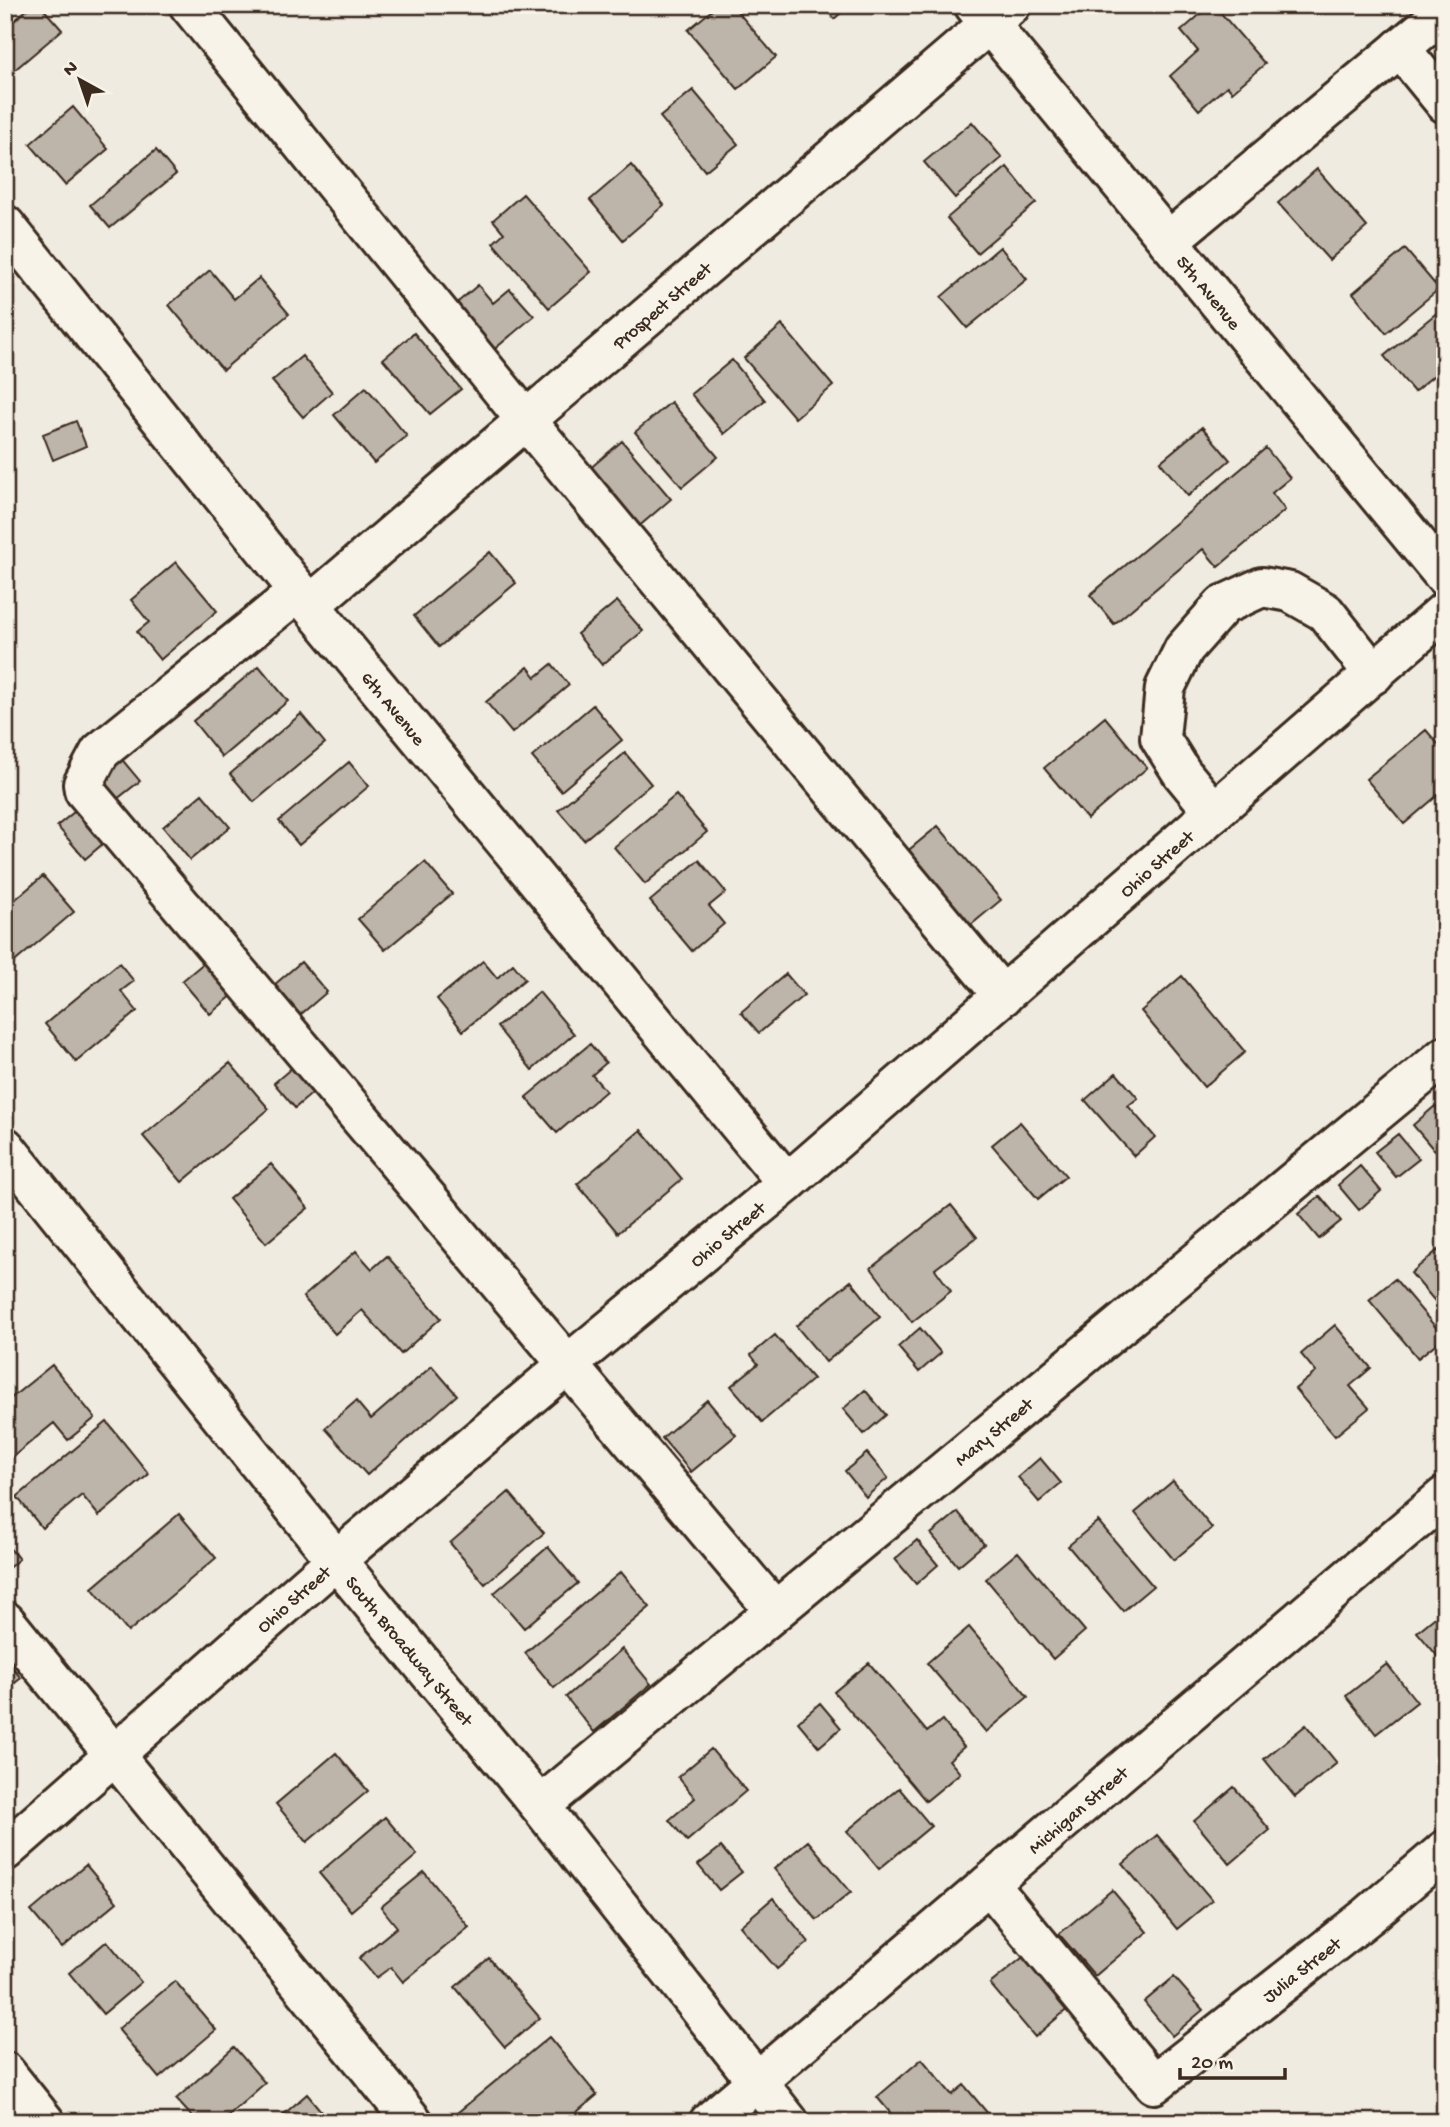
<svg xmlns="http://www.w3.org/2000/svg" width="1450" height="2127" viewBox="0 0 1450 2127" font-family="'Gochi Hand',sans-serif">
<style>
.building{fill:#bdb5aa;stroke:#3b2a1e;stroke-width:2}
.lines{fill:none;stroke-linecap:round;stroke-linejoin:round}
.minor-casing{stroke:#3b2a1e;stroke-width:44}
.minor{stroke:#f7f3e8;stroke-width:38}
.labels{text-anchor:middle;stroke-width:5;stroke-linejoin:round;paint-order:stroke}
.street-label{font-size:19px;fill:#3b2a1e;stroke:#f7f3e8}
</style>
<rect width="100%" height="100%" fill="#efebe0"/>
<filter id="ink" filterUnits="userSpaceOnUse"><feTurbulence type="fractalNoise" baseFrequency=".0143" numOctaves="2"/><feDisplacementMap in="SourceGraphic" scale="14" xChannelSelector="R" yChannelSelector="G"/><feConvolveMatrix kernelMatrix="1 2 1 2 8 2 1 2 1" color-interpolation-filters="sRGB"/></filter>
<g filter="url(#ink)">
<path class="building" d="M32,5H40L62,30L5,78V29Z
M718,5H732L776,57L738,89L688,30Z
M823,5H850L834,19Z
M1211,5H1214L1265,64L1232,92L1227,86L1199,110L1170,76L1198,51L1181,31Z
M693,90L738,144L705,171L660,117Z
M73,107L108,149L65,185L30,144Z
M972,122L1002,158L955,198L924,162Z
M156,150L176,174L110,228L90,205Z
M631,165L664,205L623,240L590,200Z
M1007,167L1036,203L977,253L947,218Z
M1317,169L1367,227L1329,260L1278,203Z
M523,194L591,272L549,308L493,243L504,233L493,220Z
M1000,247L1027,279L967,328L941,297Z
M1405,249L1439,289L1386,333L1353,293Z
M210,270L234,299L259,278L289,314L223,370L169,305Z
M478,285L493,303L510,289L534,316L491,352L452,307Z
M1445,306V366L1414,392L1384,356Z
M782,325L833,386L795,418L744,358Z
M414,333L461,389L430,414L383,359Z
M302,356L332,392L303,417L272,381Z
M732,360L765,400L724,434L691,394Z
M366,387L407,436L374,463L334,415Z
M671,402L718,457L682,487L635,432Z
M76,421L86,446L53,460L43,434Z
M1202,427L1230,460L1188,496L1160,462Z
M622,441L671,499L637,528L588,470Z
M1266,448L1290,478L1272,493L1285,510L1218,567L1203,549L1114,624L1090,595Z
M490,552L516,583L439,647L414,616Z
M176,562L217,611L160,660L137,632L149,622L131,600Z
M617,601L643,631L602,665L577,634Z
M552,664L569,685L512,733L486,702L528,667L536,677Z
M259,666L288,701L222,757L193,721Z
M593,705L622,740L561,791L532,757Z
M301,714L325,743L254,802L230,774Z
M1105,717L1147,768L1087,819L1044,768Z
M1426,730L1445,752V789L1404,824L1366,779Z
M625,753L651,784L584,840L558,810Z
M119,756L140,781L117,799L96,774Z
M349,762L369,786L299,845L279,821Z
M202,794L230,827L190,860L163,827Z
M676,795L707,832L645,884L614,847Z
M85,803L112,836L85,859L57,826Z
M938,826L1001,900L966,929L904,854Z
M699,860L726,892L709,906L724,924L692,951L650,901Z
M425,862L452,894L385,950L358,919Z
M43,876L74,912L5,970V908Z
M211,957L239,990L210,1014L182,981Z
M483,961L497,978L513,964L525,979L463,1031L437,999Z
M301,962L327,992L300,1015L274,985Z
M119,963L134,981L121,991L137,1011L76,1062L45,1024Z
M786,974L804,995L759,1033L741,1012Z
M1182,976L1245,1052L1204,1087L1141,1011Z
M539,992L574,1034L532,1070L497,1027Z
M590,1044L606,1063L592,1075L606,1091L557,1133L526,1097Z
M301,1060L322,1085L295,1108L274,1083Z
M230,1063L269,1109L182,1182L143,1136Z
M1116,1073L1138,1098L1128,1106L1155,1137L1134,1156L1085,1100Z
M1435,1106L1445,1118V1141L1434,1150L1413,1125Z
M1020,1122L1066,1176L1038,1199L992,1145Z
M641,1130L682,1179L618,1233L577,1184Z
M1398,1134L1419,1159L1396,1177L1375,1152Z
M271,1164L308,1208L266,1243L229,1199Z
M1360,1166L1381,1191L1359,1210L1338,1185Z
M1320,1196L1341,1221L1319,1239L1298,1214Z
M951,1205L977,1237L935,1269L951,1291L912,1322L871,1268Z
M1438,1250L1445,1259V1313L1411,1273Z
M356,1251L372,1269L387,1256L441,1318L401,1354L362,1310L335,1334L303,1297Z
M1395,1279L1444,1337L1418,1358L1369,1300Z
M851,1281L880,1317L826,1362L796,1326Z
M1335,1325L1371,1368L1350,1386L1369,1408L1335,1436L1295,1389L1316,1372L1301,1354Z
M920,1328L941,1353L919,1372L898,1347Z
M775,1335L813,1379L762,1422L731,1386L758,1364L751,1355Z
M52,1365L95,1418L68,1440L54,1423L10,1459L5,1453V1403Z
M432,1366L457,1395L367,1475L325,1428L356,1401L371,1419Z
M865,1390L886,1415L864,1434L843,1409Z
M707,1400L736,1435L691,1472L662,1438Z
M107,1422L149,1474L99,1516L82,1495L42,1528L17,1497Z
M867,1453L888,1478L866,1497L845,1471Z
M1040,1458L1061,1483L1039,1502L1018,1477Z
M1173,1481L1212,1528L1174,1560L1135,1513Z
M509,1492L544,1533L485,1584L450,1543Z
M958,1512L984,1544L958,1566L931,1534Z
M179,1514L216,1558L128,1632L92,1588Z
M1098,1521L1153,1586L1123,1611L1068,1546Z
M917,1540L938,1565L916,1584L895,1559Z
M5,1543L19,1559L5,1571Z
M548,1547L578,1583L524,1628L494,1593Z
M1018,1552L1085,1631L1053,1659L986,1579Z
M621,1572L650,1607L554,1688L525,1653Z
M1445,1609V1665L1417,1632Z
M969,1627L1028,1697L986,1732L927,1663Z
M622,1649L651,1684L594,1732L566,1697Z
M5,1659L21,1678L5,1691Z
M869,1663L927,1732L942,1720L964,1747L949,1760L960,1773L926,1801L834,1692Z
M1387,1664L1417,1702L1376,1734L1346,1696Z
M820,1703L841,1728L819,1747L798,1722Z
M1306,1725L1337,1763L1295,1797L1264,1759Z
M711,1749L746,1791L687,1841L669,1820L695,1798L678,1777Z
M336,1753L368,1791L307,1842L276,1804Z
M1234,1787L1270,1830L1230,1864L1194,1821Z
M899,1788L931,1826L879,1869L847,1831Z
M385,1817L417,1855L351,1911L319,1873Z
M1157,1835L1212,1900L1177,1929L1123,1864Z
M808,1841L851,1892L817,1920L774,1869Z
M721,1847L742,1872L719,1890L698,1865Z
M86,1865L117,1902L62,1948L31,1911Z
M424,1872L469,1927L403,1982L391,1967L376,1978L359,1958L397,1927L381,1907Z
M1112,1890L1147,1932L1095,1976L1059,1934Z
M773,1898L809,1942L777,1969L740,1926Z
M107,1941L141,1982L103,2014L69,1973Z
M1027,1954L1071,2006L1035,2037L990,1984Z
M489,1958L540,2018L505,2047L455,1987Z
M1174,1977L1203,2010L1172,2036L1144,2002Z
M175,1981L216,2030L159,2078L118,2029Z
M549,2037L597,2095L565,2122H454L451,2118Z
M234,2047L265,2083L221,2122H197L176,2099Z
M922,2059L952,2095L964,2085L989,2115L981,2122H898L877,2097Z
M307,2094L330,2122H275Z"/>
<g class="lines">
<defs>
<g id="minor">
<path d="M189,5L526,420L1003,996"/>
<path id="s1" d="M974,5L1445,577"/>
<path d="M1400,48L1445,103"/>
<path id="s2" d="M5,225L310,605L787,1183"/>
<path d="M1168,241L1445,11"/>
<path d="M299,591L100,752L83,784L84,790L775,1611"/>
<path id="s3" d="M310,605L1011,5"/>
<path d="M1214,812L1182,773L1160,738L1165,688L1184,649L1223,605L1262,587L1290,592L1325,612L1374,674"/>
<path id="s4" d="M5,1147L336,1560L540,1806L789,2122"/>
<path d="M5,1621L413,2122"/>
<path id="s5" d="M540,1806L1445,1056"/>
<path id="s6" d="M5,1851L336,1560L567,1365L787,1183L1445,611"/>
<path id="s7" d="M989,1884L1154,2084L1368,1916L1445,1850"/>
<path d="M5,2072L45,2122"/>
<path id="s8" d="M709,2122L1445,1496"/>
</g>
</defs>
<use href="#minor" class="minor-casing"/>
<use href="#minor" class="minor"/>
</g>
</g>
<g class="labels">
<g class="street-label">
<text dy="7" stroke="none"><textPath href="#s1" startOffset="371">5th Avenue</textPath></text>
<text dy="7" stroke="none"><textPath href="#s3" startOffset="462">Prospect Street</textPath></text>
<text dy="7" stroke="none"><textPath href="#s2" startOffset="620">6th Avenue</textPath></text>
<text dy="7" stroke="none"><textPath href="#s6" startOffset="1517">Ohio Street</textPath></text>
<text dy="7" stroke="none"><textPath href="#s6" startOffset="950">Ohio Street</textPath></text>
<text dy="7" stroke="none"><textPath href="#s5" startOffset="588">Mary Street</textPath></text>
<text dy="7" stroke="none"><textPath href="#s6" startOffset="383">Ohio Street</textPath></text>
<text dy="7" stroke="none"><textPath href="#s4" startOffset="646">South Broadway Street</textPath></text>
<text dy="7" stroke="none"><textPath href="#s8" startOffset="483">Michigan Street</textPath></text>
<text dy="7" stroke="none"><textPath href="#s7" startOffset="446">Julia Street</textPath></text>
</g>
</g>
<rect width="1450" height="2127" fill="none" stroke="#f7f3e8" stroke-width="28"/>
<rect x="14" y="14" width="1422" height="2099" fill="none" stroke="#3b2a1e" stroke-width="2.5" filter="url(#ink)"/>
<g transform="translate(80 80) rotate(320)" stroke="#f7f3e8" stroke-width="5" paint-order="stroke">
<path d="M0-5L12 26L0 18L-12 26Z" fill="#3b2a1e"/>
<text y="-10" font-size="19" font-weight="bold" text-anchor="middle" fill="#3b2a1e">N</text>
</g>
<path d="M1180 2068v10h105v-10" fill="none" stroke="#3b2a1e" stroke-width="3.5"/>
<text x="1191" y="2068" font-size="21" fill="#3b2a1e" stroke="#f7f3e8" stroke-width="5" paint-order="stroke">20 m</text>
</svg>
